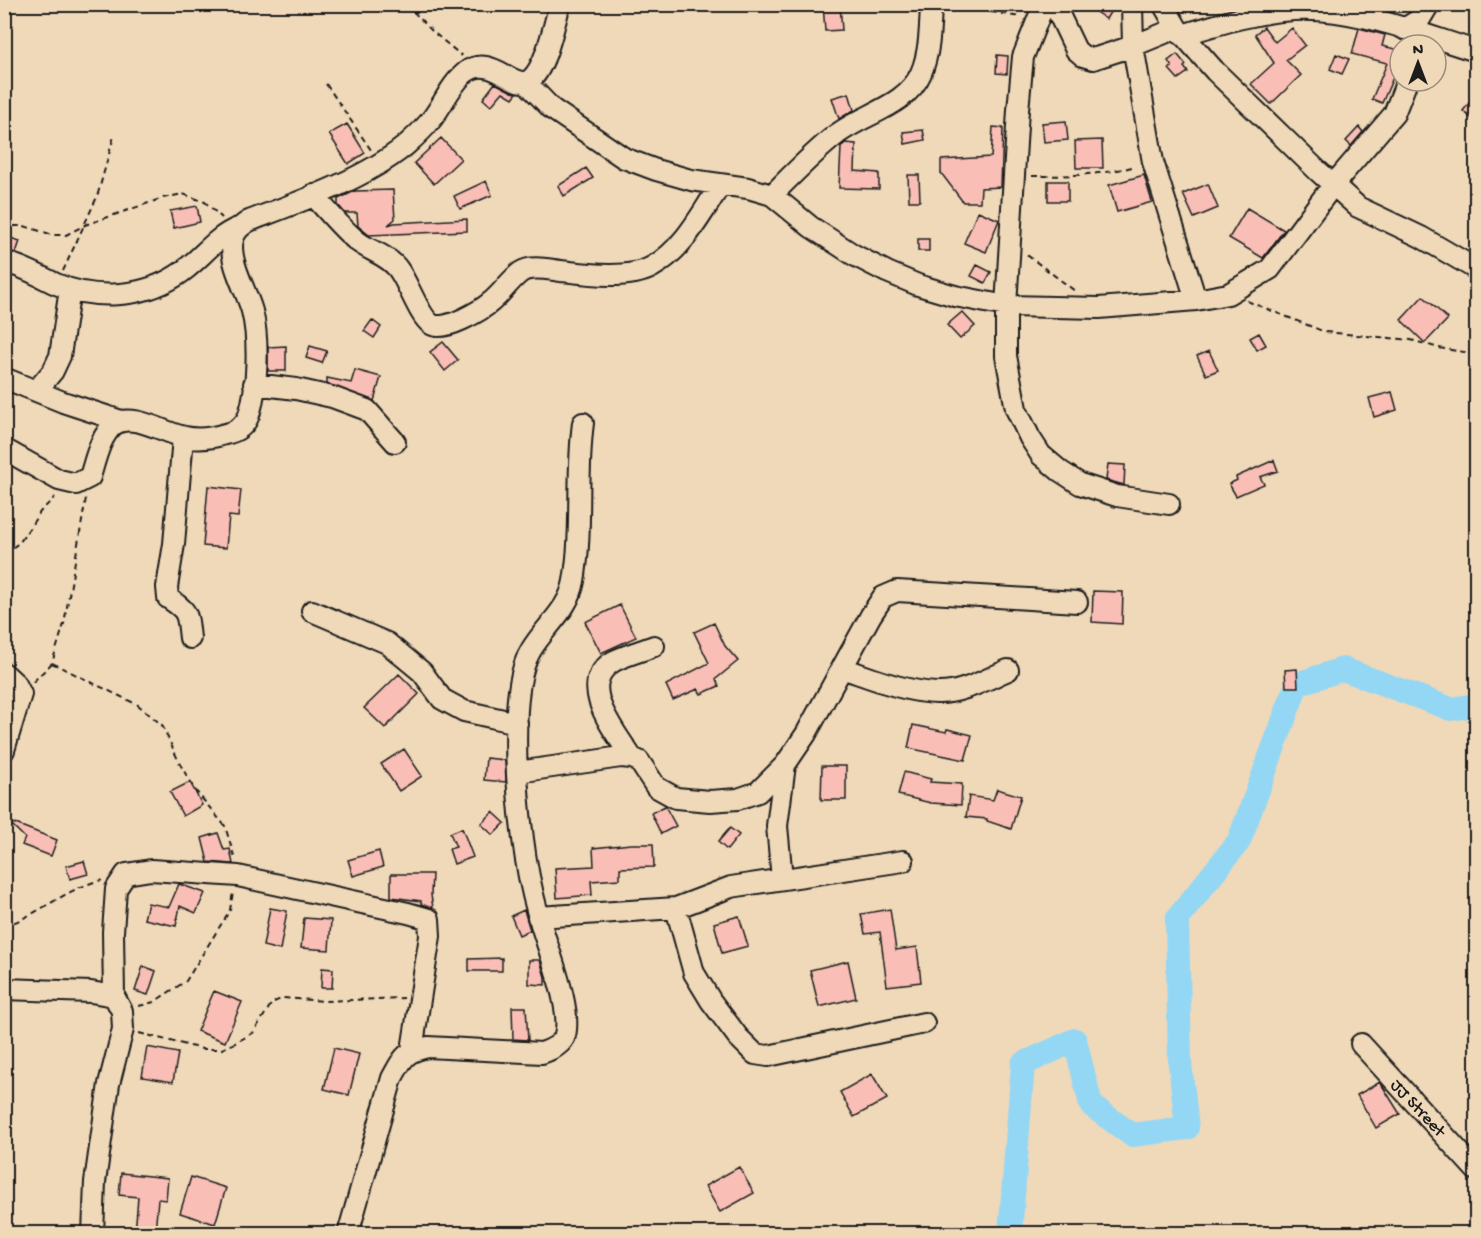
<svg xmlns="http://www.w3.org/2000/svg" width="1481" height="1238" viewBox="0 0 1481 1238" font-family="'Gochi Hand',sans-serif">
<style>
.lines{fill:none;stroke-linecap:round;stroke-linejoin:round}
.river{stroke:#93d7f5;stroke-width:24}
.building{fill:#f9beb5;stroke:#1c1c1c;stroke-width:1.5}
.minor-casing{stroke:#1c1c1c;stroke-width:24}
.path{stroke:#1c1c1c;stroke-width:2;stroke-dasharray:6 4.5;stroke-linecap:butt}
.minor{stroke:#f0d9b9;stroke-width:20}
.labels{text-anchor:middle;stroke-width:4.5;stroke-linejoin:round;paint-order:stroke}
.street-label{font-size:18px;fill:#1c1c1c;stroke:#f0d9b9}
</style>
<rect width="100%" height="100%" fill="#f0d9b9"/>
<filter id="ink" filterUnits="userSpaceOnUse"><feTurbulence type="fractalNoise" baseFrequency=".0167" numOctaves="2"/><feDisplacementMap in="SourceGraphic" scale="12" xChannelSelector="R" yChannelSelector="G"/><feConvolveMatrix kernelMatrix="1 2 1 2 8 2 1 2 1" color-interpolation-filters="sRGB"/></filter>
<g filter="url(#ink)">
<g class="lines">
<path class="river" d="M1010,1234L1023,1064L1075,1040L1091,1105L1132,1135L1187,1128L1180,1063L1177,919L1239,841L1297,684L1343,669L1451,709L1476,705"/>
</g>
<path class="building" d="M823,4H840L842,30L825,31Z
M1084,4H1115L1106,19Z
M1264,27L1275,42L1292,28L1305,45L1286,60L1301,75L1271,104L1251,84L1274,63L1255,34Z
M1359,28L1385,35L1382,46L1400,50V66H1398L1382,103L1372,99L1387,63L1352,54Z
M1177,54L1186,65L1184,67L1188,72L1178,79L1169,69L1172,67L1168,61Z
M1336,54L1349,59L1342,74L1330,69Z
M997,55L1008,56L1007,74L996,73Z
M495,83L512,92L517,93L513,98L503,92L491,106L483,99Z
M849,93L854,110L839,119L832,98Z
M1476,94V122L1463,111Z
M1066,121L1068,140L1044,142L1042,123Z
M347,124L365,153L348,164L329,134Z
M993,127L1003,128L1001,187L981,188L980,202H963L941,173V160L991,157Z
M1359,127L1363,132L1351,146L1346,141Z
M923,130L925,140L905,144L903,132Z
M441,138L461,159L434,184L414,163Z
M1102,140L1103,168H1076L1075,141Z
M845,143L856,144L855,171L879,173V189L839,188L841,147Z
M586,168L593,178L564,196L558,186Z
M908,175H919L920,201H909Z
M1144,175L1152,202L1117,212L1109,185Z
M486,181L492,195L460,209L454,196Z
M1048,181H1068V201H1048Z
M1208,184L1218,208L1194,218L1183,194Z
M393,190L395,219L388,225L394,223L467,219V231L369,235L358,226L357,213H345L338,205V199L355,191Z
M197,206L200,222L174,228L170,211Z
M1247,208L1284,230L1263,258L1229,238Z
M978,211L999,220L986,252L964,243Z
M4,236L20,241L16,253L4,250Z
M918,239H929V251H918Z
M977,265L991,272L985,283L971,276Z
M1423,296L1448,319L1425,343L1401,320Z
M962,312L975,326L960,339L947,325Z
M372,320L381,327L374,338L364,331Z
M1259,333L1266,345L1257,350L1250,338Z
M443,342L458,360L445,371L430,352Z
M286,346V371H268V347Z
M310,346L327,351L322,363L306,358Z
M1209,351L1218,370L1206,375L1197,356Z
M355,370L381,377L374,401L327,384V378L351,383Z
M1392,392L1397,410L1374,417L1369,398Z
M1274,460L1278,471L1260,477L1264,484L1236,496L1229,484L1237,480L1236,477Z
M1108,464L1125,465L1124,485L1106,480Z
M208,486L241,490L238,517L229,516L226,548L203,546Z
M1093,591L1123,592L1122,624L1092,622Z
M620,605L636,637L601,653L585,622Z
M714,623L725,646L738,661L716,679L719,686L701,694L698,689L673,700L666,685L709,663L694,632Z
M1297,669L1298,687H1286L1285,670Z
M399,674L419,694L385,728L364,708Z
M913,725L946,732L947,729L972,735L965,760L908,748Z
M404,749L422,776L399,791L381,764Z
M486,758L505,760L506,782L484,780Z
M822,766H846V800H821Z
M904,772L931,779L930,782L962,784L961,805L931,803L898,795Z
M190,782L202,805L183,816L170,792Z
M997,789L1021,796L1011,829L987,821V819L966,817L969,796L993,800Z
M665,806L676,826L661,834L651,813Z
M493,812L505,823L493,835L481,824Z
M8,821L57,840L51,856L22,845L25,838Z
M462,828L473,857L454,864L449,849L456,847L450,833Z
M730,828L739,835L727,850L718,842Z
M218,833L224,850L230,849L233,864L208,862L202,838Z
M631,844H653L654,867L620,868V879L591,881L592,895L557,898L555,868L594,866L593,848Z
M379,851L383,867L353,876L348,860Z
M84,861L88,874L70,879L66,866Z
M391,874H432L431,895L433,908L421,904V901L391,897Z
M179,884L205,893L196,913L180,906L176,926L144,919L148,903L169,907Z
M270,908L287,911L280,950L263,946Z
M890,909L896,950L917,947L921,982L887,986L880,932L865,934L861,914Z
M524,910L530,930L519,935L511,916Z
M739,916L748,946L722,953L714,923Z
M304,918L331,920L329,950L301,948Z
M502,958V971H469V959Z
M529,960H540L545,977V985L529,984Z
M848,961L856,998L819,1007L810,970Z
M143,966L156,971L148,995L135,991Z
M322,968L333,969L332,988H321Z
M214,991L242,1002L225,1042L197,1031Z
M512,1007H526L528,1040L513,1039Z
M147,1047L178,1053L173,1082L142,1077Z
M334,1048L359,1054L349,1095L324,1089Z
M872,1074L887,1099L854,1117L840,1092Z
M1380,1082L1400,1114L1376,1128L1357,1095Z
M739,1167L754,1193L720,1212L705,1186Z
M121,1173L168,1178L166,1200L158,1199L155,1233H135L138,1197L119,1195Z
M191,1177L226,1188L215,1224L180,1213Z"/>
<g class="lines">
<defs>
<path id="minor" d="M1044,4L1023,57L1018,110L1006,306V356L1016,409L1030,438L1041,455L1060,471L1080,484L1117,496L1169,504
M1054,4L1076,50L1083,56L1093,59L1133,46L1177,28
M1132,4L1133,46L1153,162L1196,300
M1163,4L1177,28L1215,71L1318,171L1358,207L1421,237L1476,269
M1404,29L1420,19L1429,4
M1182,35C1219,24 1256,12 1294,10C1352,6 1421,34 1476,51
M526,82L552,109L624,158L656,170L691,180L748,188L772,195L811,227L854,255L887,272L918,285L955,296L1006,306L1099,308L1196,300L1228,294L1270,269L1333,185L1394,114L1407,81
M313,195C327,210 341,228 357,241C371,252 388,255 398,269C408,282 419,316 431,324C444,333 482,310 492,301C502,293 511,279 521,272C532,265 550,270 561,271C586,274 629,280 652,267C683,250 702,213 721,184
M772,195C793,174 813,153 836,135C863,114 907,106 921,73C930,52 930,27 931,4
M4,262C23,266 39,276 56,284C94,300 141,298 176,276C199,262 213,238 238,228
M4,378L63,402L121,421
M254,384L296,389L332,397L367,410L395,442
M37,390L53,371L60,356L70,289
M183,437L174,544L167,587L168,598C189,612 187,613 190,638
M4,449L59,480L76,484L90,477C95,461 100,435 115,424C133,412 166,434 185,437C198,440 212,438 225,434C236,432 245,426 249,415C258,387 259,339 252,311C246,290 232,268 232,246C232,234 239,227 249,221C299,202 363,180 405,146C414,138 424,129 431,120C443,105 451,84 466,72C491,53 514,91 530,80C546,68 554,24 560,4
M312,611L387,643L422,672L442,699L464,711L517,723
M842,668C872,678 905,692 937,693C961,694 987,679 1008,670
M4,673L16,684L21,694L4,750
M632,758C616,732 574,684 614,661C626,655 641,651 654,646
M518,772L621,757L632,758L639,761L656,787L676,798L710,801L738,799L758,792L785,765L806,734L871,615L883,597L897,591L1077,602
M782,879L777,826L785,765
M676,908L694,973L711,1001L738,1037L755,1054L768,1056L924,1023
M538,917L676,908L731,887L903,861
M4,989L91,992L114,996L122,1011L123,1029L109,1084L95,1182L93,1234
M114,996L113,932L116,889L126,874L151,870L238,876L408,913L429,919L430,936L412,1050
M1361,1044L1476,1170
M348,1234L392,1078C403,1058 404,1052 428,1047L542,1053C550,1050 560,1046 564,1038C575,1012 545,943 538,914C531,889 526,864 523,839C517,794 508,687 531,650C545,626 569,610 574,581C583,529 576,475 583,423"/>
</defs>
<use href="#minor" class="minor-casing"/>
<path class="path" d="M406,4L433,32L462,56
M949,6L970,8L1020,17
M326,84L371,150
M1032,176C1067,176 1102,175 1136,166
M4,230L14,226H24L53,235H66L85,225L163,198L183,194L205,202L222,218
M1027,255L1075,291
M63,271L97,197L114,136
M1247,301L1325,332L1411,340L1439,348L1476,354
M4,554L20,542L40,512L55,497
M52,663L138,705L162,725L180,764L195,790L225,826L235,859
M33,682L52,663L64,624L86,498
M4,926C39,915 66,888 102,880
M139,1006L154,1002L186,981L230,910L233,892
M139,1033L202,1049H222L235,1043L253,1033L272,1003L283,998L325,1001L404,998"/>
<use href="#minor" class="minor"/>
</g>
</g>
<g class="labels">
<g class="street-label">
<text transform="translate(1419 1107) rotate(47)" y="6">JJ Street</text>
</g>
</g>
<rect width="1481" height="1238" fill="none" stroke="#f0d9b9" stroke-width="24"/>
<rect x="12" y="12" width="1457" height="1214" fill="none" stroke="#1c1c1c" stroke-width="2" filter="url(#ink)"/>
<g transform="translate(1418 63)"><circle r="28" fill="#f0d9b9" stroke="#9b8d7a" stroke-width="1.5"/>
<path d="M0-4.5L10 22L0 15L-10 22Z" fill="#1c1c1c"/>
<text y="-9" font-size="16" font-weight="bold" text-anchor="middle" fill="#1c1c1c">N</text>
</g>
</svg>
